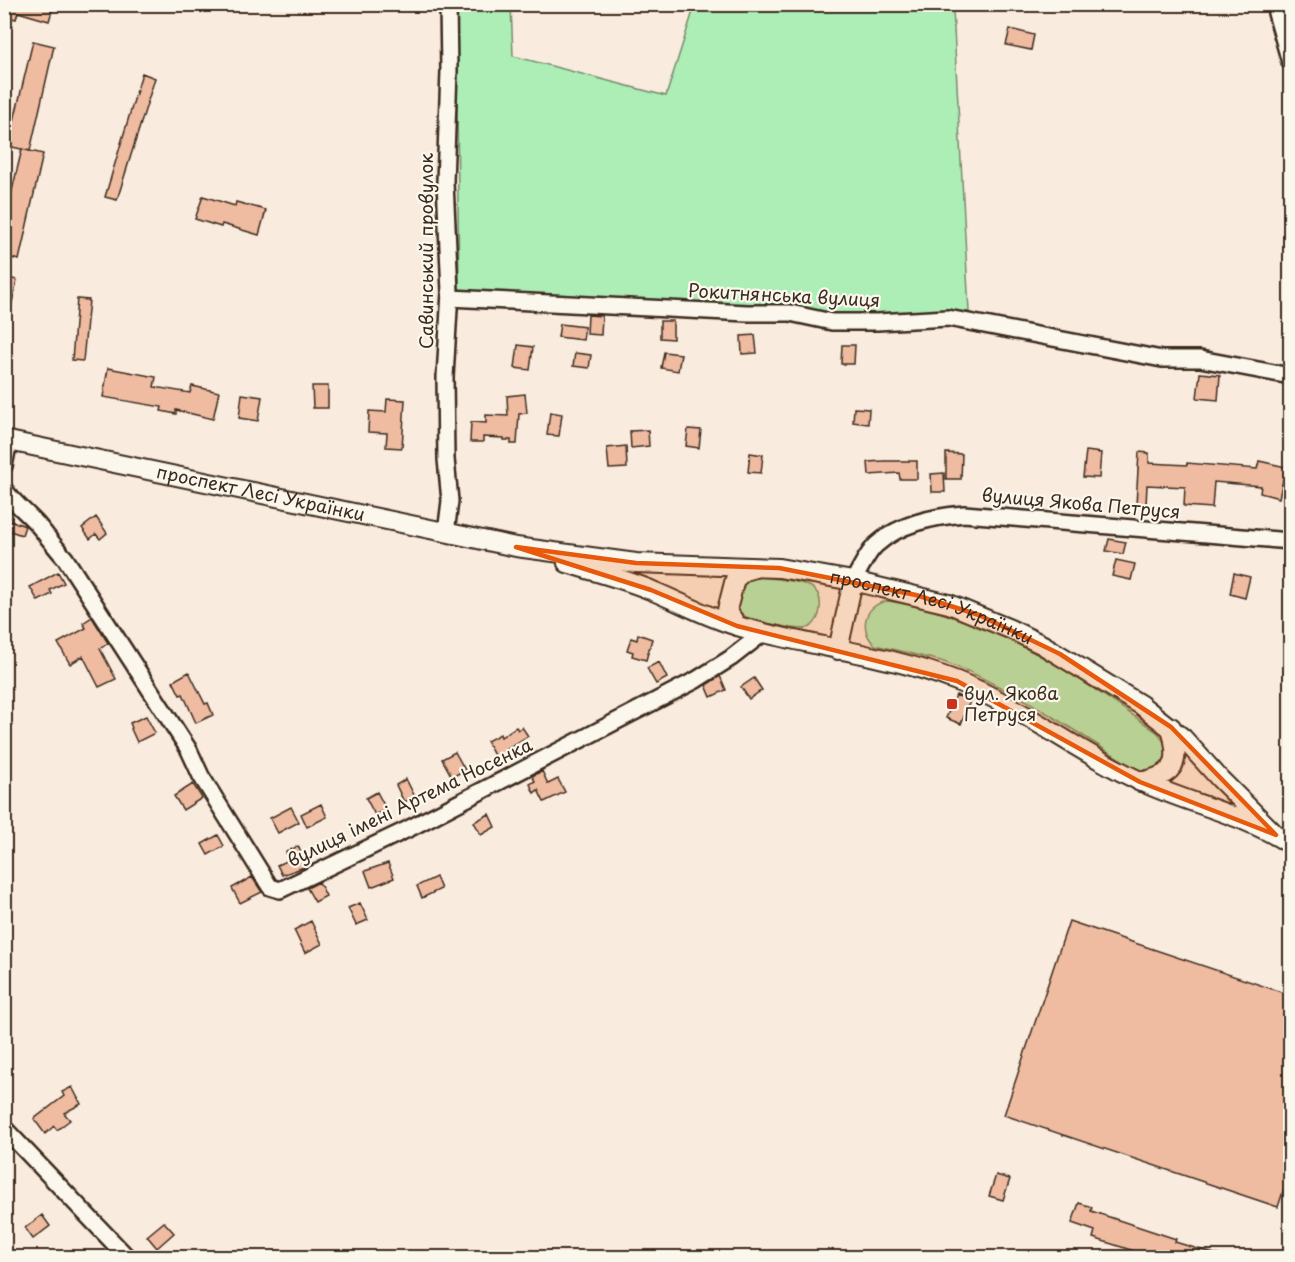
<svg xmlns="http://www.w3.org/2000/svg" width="1295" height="1262" viewBox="0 0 1295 1262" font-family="'Playpen Sans',sans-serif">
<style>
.green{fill:#adeeb7;stroke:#748c6a;stroke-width:1.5}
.building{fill:#efbba1;stroke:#3b2a1e;stroke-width:1.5}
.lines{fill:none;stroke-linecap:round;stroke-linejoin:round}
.minor-casing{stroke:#3b2a1e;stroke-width:20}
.tertiary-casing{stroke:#3b2a1e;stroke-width:22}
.minor{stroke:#fbf7ec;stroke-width:15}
.tertiary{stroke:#fbf7ec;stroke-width:18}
.marked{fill:#e8590c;fill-opacity:0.2;stroke:#e8590c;stroke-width:4.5;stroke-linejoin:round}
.poi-dot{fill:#c8321e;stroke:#fbf7ec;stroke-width:2}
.labels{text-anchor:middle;stroke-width:4.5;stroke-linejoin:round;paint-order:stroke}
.street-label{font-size:18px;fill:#3b2a1e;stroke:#fbf7ec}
.poi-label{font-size:18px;fill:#3b2a1e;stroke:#fbf7ec;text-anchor:start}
</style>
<rect width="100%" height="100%" fill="#f9ebdd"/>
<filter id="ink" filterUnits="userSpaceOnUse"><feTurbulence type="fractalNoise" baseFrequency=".0167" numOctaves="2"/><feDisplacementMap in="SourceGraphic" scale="12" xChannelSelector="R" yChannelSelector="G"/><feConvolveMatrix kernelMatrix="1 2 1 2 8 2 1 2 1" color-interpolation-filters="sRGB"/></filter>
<g filter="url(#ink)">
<path class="green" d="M456,5H511L513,56L666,96L695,5L953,10L969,312L929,311L831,317L459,296Z
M756,576C773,579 795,579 811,587C825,595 822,619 810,627C801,633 757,621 746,617C742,614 739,611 736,607L741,581Z
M888,601C989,616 1076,674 1158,733C1175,753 1162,775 1136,769L1029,702L970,672L941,661L875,645C858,630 864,604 888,601Z"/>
<path class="building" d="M4,4H54L49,21L18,12L16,19L4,16Z
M1010,29L1034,35L1031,50L1006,45Z
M33,41L54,46L30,151L8,146Z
M142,73L155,78L117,200L105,197Z
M22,149L43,154L19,260L4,256V224Z
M203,196L235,206L236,202L266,210L259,235L222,224L221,227L195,219Z
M4,277L17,280L9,316H4Z
M77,299L89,300L83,361L72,360Z
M588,315L602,316L601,335L587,334Z
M660,321H673V339L660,338Z
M560,324L585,327L583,340L558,337Z
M755,335L757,353L742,354L741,336Z
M518,345L533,347L530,370L515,368Z
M842,345H855L854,364H841Z
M664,352L681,354L678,371L661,368Z
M575,353L591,355L589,368L573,366Z
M108,368L156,377L154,387L190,393L192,386L219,392L213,419L176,410V414L161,411L162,407L103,397Z
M1200,373L1220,375L1218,400L1197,398Z
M312,386H328V408H313Z
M242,394L262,397L258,421L239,418Z
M525,394L527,413L519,414L517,444H511V440H504V438L483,437V442H470L471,422L486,423V415L508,416L507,396Z
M387,399L405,400L402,448L386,447L387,433L368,432L369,411L386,412Z
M854,408L869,409L868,424L853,422Z
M550,412L562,414L559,436L547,435Z
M688,429L701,430L699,448L686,446Z
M648,430L649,446L631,448L630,431Z
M626,446L627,468L609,469L607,448Z
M1086,451L1101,453L1099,478L1083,477Z
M1139,452L1149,453V463L1187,465V463L1257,469L1259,461L1286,467L1279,498L1260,493L1261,486L1214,482L1212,508L1184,506L1185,487L1147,485L1146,505H1136Z
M750,453L763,455L761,473L748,472Z
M946,453L962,454L961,479H946Z
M884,461H917V479H900L899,473L869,475L868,462Z
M944,473L945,492H932L931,474Z
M96,517L107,533L100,539L96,534L90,539L82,528Z
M10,520L25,526L22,535L7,530Z
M1109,539L1126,542L1123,554L1106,551Z
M1116,560L1135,564L1131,580L1112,576Z
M58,572L64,583L50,590L52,594L38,601L30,587Z
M1234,573L1250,577L1245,598L1230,594Z
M92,617L108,643L100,649L116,679L99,687L83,656L70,664L58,643L86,628L83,623Z
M638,634L652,639L646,660L632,656L633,652L627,650L631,638L637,640Z
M659,662L667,678L656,684L647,668Z
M189,672L205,704L208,703L213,715L196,723L183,694L180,695L173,681Z
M720,676L726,690L711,697L706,685Z
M754,678L762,690L749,699L741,687Z
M956,695L970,701L961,724L946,718Z
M146,716L155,733L137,742L131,729L132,728L130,723Z
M516,727L518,730L522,727L528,736L507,749L509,753L496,760L487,741L500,734L501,737Z
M455,752L465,770L452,777L442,759Z
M542,771L548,784L558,779L565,792L544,802L538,790L534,793L530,784L535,781L532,776Z
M406,779L415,797L404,802L396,785Z
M193,784L202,798L183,810L174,796Z
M377,792L386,809L375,815L366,798Z
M321,804L327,817L307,827L301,814Z
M291,807L299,822L278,833L270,818Z
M489,814L495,827L481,835L474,822Z
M218,835L224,846L208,855L202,844Z
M298,846L307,866L282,875L277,865L289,860L286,852Z
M388,863L394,878L371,887L365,871Z
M252,877L262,892L240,903L232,888Z
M436,877L441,889L422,898L417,886Z
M319,882L326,896L315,902L307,888Z
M360,903L368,920L356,925L348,908Z
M311,921L322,944L305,953L294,930Z
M1069,921L1290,995V1170L1278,1207L1004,1115Z
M72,1087L81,1104L64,1113L70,1120L57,1130L54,1126L45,1134L34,1119L64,1096L62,1092Z
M996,1175L1010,1179L1003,1200L989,1196Z
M1079,1203L1092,1207L1091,1211L1176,1239L1175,1242L1218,1255V1257H1153L1093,1238L1095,1231L1072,1223Z
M42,1215L50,1226L33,1239L25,1228Z
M164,1222L174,1233L157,1248L147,1236Z"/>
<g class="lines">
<defs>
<path id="minor" d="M1290,12L1276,13L1290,62
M450,298L747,313H790L832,322H877L948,318L1162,359H1200L1290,376
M4,466L9,441
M4,489C14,503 26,512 37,524C47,536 55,547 65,558L189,750L201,776L270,887L280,890L408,829L696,680L731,658L763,633
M446,533L450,501L446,459L445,377L450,292L445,182L449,71L448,4
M853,581C860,570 867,553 876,545C900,523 933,517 964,514L1290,541
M4,1128L128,1258"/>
<g id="tertiary">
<path id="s1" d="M4,440L516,547L636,563L779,568L853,581L949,604L1010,629L1043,645L1141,705L1183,738L1220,779L1276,835"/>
<path d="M567,563C595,572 625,579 653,591C682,603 711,619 741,627C812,647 888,654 957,681C1022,707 1077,752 1140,781C1189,804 1244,814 1290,844"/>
<path d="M737,626L727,610L735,579L745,571L755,568"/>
<path d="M838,650L853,581"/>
<path d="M1140,782C1178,774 1180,763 1171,727"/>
</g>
</defs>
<use href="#minor" class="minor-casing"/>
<use href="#tertiary" class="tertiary-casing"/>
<use href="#minor" class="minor"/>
<use href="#tertiary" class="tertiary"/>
</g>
</g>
<path class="marked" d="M516,547L636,563L779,568L916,595L979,615L1060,654L1171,727L1276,835L1140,782L957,681L737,626L651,590Z"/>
<rect class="poi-dot" x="946" y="698" width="12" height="12" rx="3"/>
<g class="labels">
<g class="street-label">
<text transform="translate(427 251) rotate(-90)" y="6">Савинський провулок</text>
<text transform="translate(784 296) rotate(3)" y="6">Рокитнянська вулиця</text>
<text dy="6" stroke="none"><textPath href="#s1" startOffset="262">проспект Лесі Українки</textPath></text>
<text transform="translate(1081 504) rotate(5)" y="6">вулиця Якова Петруся</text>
<text dy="6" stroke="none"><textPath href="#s1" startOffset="945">проспект Лесі Українки</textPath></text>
<text transform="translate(410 803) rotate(-26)" y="6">вулиця імені Артема Носенка</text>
</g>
<g class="poi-label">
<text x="964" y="700">вул. Якова<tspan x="964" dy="21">Петруся</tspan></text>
</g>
</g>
<rect width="1295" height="1262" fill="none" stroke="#fbf7ec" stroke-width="24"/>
<rect x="12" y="12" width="1271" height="1238" fill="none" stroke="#3b2a1e" stroke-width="2" filter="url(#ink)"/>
</svg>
